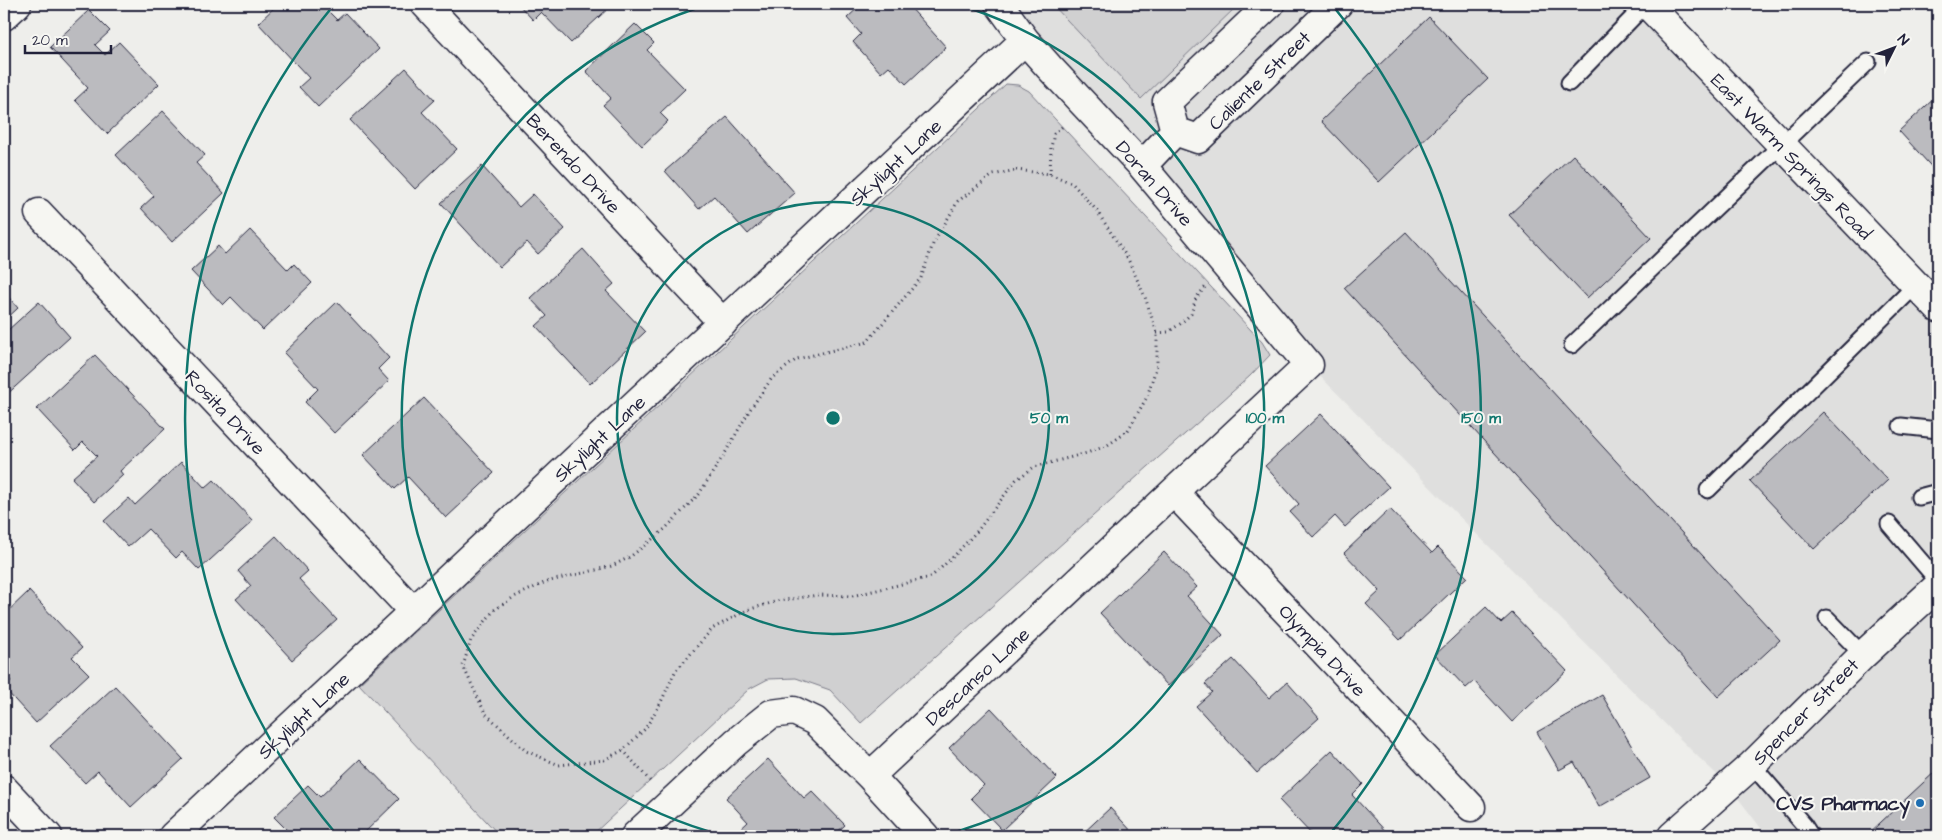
<svg xmlns="http://www.w3.org/2000/svg" width="1942" height="840" viewBox="0 0 1942 840" font-family="'Architects Daughter',sans-serif">
<style>
.built{fill:#dfdfde}
.green{fill:#d0d0d1;stroke:#797986}
.building{fill:#bbbbbf;stroke:#22223b}
.lines{fill:none;stroke-linecap:round;stroke-linejoin:round}
.lane-casing{stroke:#22223b;stroke-width:19}
.street-casing{stroke:#22223b;stroke-width:31}
.secondary-casing{stroke:#22223b;stroke-width:31}
.primary-casing{stroke:#22223b;stroke-width:31}
.path{stroke:#22223b;stroke-width:3;stroke-dasharray:1 4;stroke-linecap:butt}
.lane{stroke:#f6f6f2;stroke-width:15}
.street{stroke:#f6f6f2;stroke-width:28}
.secondary{stroke:#f6f6f2;stroke-width:28}
.primary{stroke:#f6f6f2;stroke-width:28}
.ring{fill:none;stroke:#0f766e;stroke-width:2.5}
.poi-dot{fill:#1f6fb2;stroke:#f6f6f2;stroke-width:2}
.labels{text-anchor:middle;stroke-width:4;stroke-linejoin:round;paint-order:stroke}
.street-label{font-size:19px;fill:#22223b;stroke:#f6f6f2}
.poi-label{font-size:19px;font-weight:bold;fill:#22223b;stroke:#f6f6f2;text-anchor:end}
.centre{fill:#0f766e;stroke:#f6f6f2;stroke-width:2.5}
.ring-label{font-size:15px;text-anchor:middle;font-weight:bold;fill:#0f766e;stroke:#f6f6f2;stroke-width:4;stroke-linejoin:round;paint-order:stroke}
</style>
<rect width="100%" height="100%" fill="#eeeeeb"/>
<filter id="ink" filterUnits="userSpaceOnUse"><feTurbulence type="fractalNoise" baseFrequency=".02" numOctaves="2"/><feDisplacementMap in="SourceGraphic" scale="10" xChannelSelector="R" yChannelSelector="G"/><feConvolveMatrix kernelMatrix="1 2 1 2 8 2 1 2 1" color-interpolation-filters="sRGB"/></filter>
<g filter="url(#ink)">
<path class="built" d="M999,4H1647L1938,308V836H1767L1728,785L1693,752L1309,365Z"/>
<path class="green" d="M1052,4H1239L1141,99Z
M1006,84L1018,85L1029,91L1262,342L1270,355L1250,376L861,723L830,690L796,678L768,679L749,689L591,836H500L359,684Z"/>
<path class="building" d="M278,4H321L337,20L345,13L379,49L318,107L299,87L309,78L258,23Z
M518,4H613L571,43L541,12L533,20Z
M862,4H912L909,6L946,47L906,84L889,66L881,73L853,42L861,34L847,18Z
M89,10L110,31L95,45L105,55L119,42L159,84L107,134L75,100L88,88L50,47Z
M1429,17L1488,79L1379,182L1321,121Z
M635,24L654,43L647,50L685,89L660,113L668,121L642,146L603,105L611,98L586,71Z
M406,68L435,100L422,112L457,149L415,189L350,120Z
M1938,95V174L1899,131Z
M163,111L205,155L196,163L224,193L172,242L141,208L154,196L116,155Z
M727,117L795,193L748,234L714,196L699,209L665,171Z
M1573,155L1651,238L1587,298L1509,215Z
M482,166L519,207L533,194L565,229L538,254L527,242L500,267L441,203Z
M250,230L288,270L294,264L312,283L263,330L231,297L223,305L191,271L218,246L225,254Z
M1406,232L1780,640L1718,697L1344,288Z
M583,249L614,284L606,291L645,332L590,384L536,326L547,316L530,298Z
M4,292L18,308L4,321Z
M39,302L70,337L4,397V324L8,330Z
M337,302L389,358L378,369L389,381L334,433L305,402L318,389L284,353Z
M95,355L165,429L120,471L123,475L94,502L72,478L97,456L83,442L75,450L37,409Z
M424,398L494,473L446,518L408,477L395,489L363,455Z
M1823,412L1888,480L1814,549L1750,481Z
M1321,414L1389,487L1345,527L1335,516L1313,537L1290,512L1299,504L1265,466Z
M181,462L205,488L214,480L253,521L199,570L182,552L176,558L148,529L128,547L104,521L129,498L135,505Z
M1390,509L1432,553L1438,547L1467,577L1400,640L1366,604L1380,591L1344,553Z
M276,536L308,571L299,579L337,620L292,660L236,599L251,586L238,571Z
M1164,552L1197,587L1187,596L1223,635L1168,686L1100,613Z
M29,591L82,648L72,657L89,674L36,723L4,688L11,681L4,673V615Z
M1486,607L1501,623L1512,613L1567,671L1512,722L1474,681L1466,688L1435,655Z
M1233,659L1269,698L1287,682L1319,718L1257,773L1196,706L1212,692L1205,684Z
M115,686L183,759L131,807L98,771L85,783L50,746Z
M1602,695L1650,778L1599,807L1574,762L1559,770L1537,732Z
M991,708L1057,778L1002,830L971,798L984,785L949,748Z
M1332,750L1363,784L1352,795L1390,836H1313L1279,800Z
M360,759L399,799L361,836H293L274,817L308,785L320,797Z
M768,759L804,798L812,791L845,825L833,836H733L748,822L726,798Z
M1938,769V836H1866Z
M1110,808L1136,836H1080Z"/>
<g class="lines">
<defs>
<path id="lane" d="M1569,83L1646,4
M1572,345L1868,62
M1901,426L1938,430
M1708,490L1916,285
M1919,497L1938,492
M1889,524L1938,581
M1827,618L1863,655
M1752,765L1804,825L1811,836"/>
<path id="street" d="M425,4L723,323
M1175,131L1198,139L1338,4
M1175,131L1167,102L1270,4
M1142,166L1175,131
M39,213L414,612
M1174,492L1471,807
M870,776L1309,365L1142,166L1049,67L1025,40L999,4
M4,789L48,836
M173,836L1025,40
M635,836L736,742L771,714L794,711L815,721L870,776L925,836"/>
<path id="secondary" d="M4,16L17,4
M1672,836L1752,765L1863,655L1938,586"/>
<path id="primary" d="M1647,4L1938,308"/>
</defs>
<use href="#lane" class="lane-casing"/>
<use href="#street" class="street-casing"/>
<use href="#secondary" class="secondary-casing"/>
<use href="#primary" class="primary-casing"/>
<path class="path" d="M1016,170L1050,174L1072,183L1097,211L1128,259L1145,297L1157,333V365L1147,397L1127,432L1106,446L1087,453L1034,467L1016,480L978,530L954,556L931,577L852,596L818,595L778,601L747,610L712,629L675,672L660,704L645,729L623,750L604,760L559,765L526,751L485,713L463,666L471,640L494,610L514,597L546,582L612,566L630,557L665,529L699,494L727,450L749,411L772,378L797,359L867,342L921,278L933,244L958,201L993,175Z
M1050,174L1051,147L1054,134L1064,125
M1157,333L1168,332L1180,324L1191,314L1196,298L1207,285
M623,750L650,781"/>
<use href="#lane" class="lane"/>
<use href="#street" class="street"/>
<use href="#secondary" class="secondary"/>
<use href="#primary" class="primary"/>
</g>
</g>
<g class="ring">
<circle cx="833" cy="418" r="216"/>
<path d="M725 836A432 432 0 0 1 710 4M956 4A432 432 0 0 1 941 836"/>
<path d="M337 835A648 648 0 0 1 333 6M1333 6A648 648 0 0 1 1329 835"/>
</g>
<circle class="poi-dot" cx="1920" cy="803" r="5"/>
<g class="labels">
<g class="street-label">
<text transform="translate(1259 80) rotate(-44)" y="7">Caliente Street</text>
<text transform="translate(1792 156) rotate(46)" y="7">East Warm Springs Road</text>
<text transform="translate(895 162) rotate(-43)" y="7">Skylight Lane</text>
<text transform="translate(574 163) rotate(47)" y="7">Berendo Drive</text>
<text transform="translate(1155 183) rotate(49)" y="7">Doran Drive</text>
<text transform="translate(226 412) rotate(47)" y="7">Rosita Drive</text>
<text transform="translate(599 438) rotate(-43)" y="7">Skylight Lane</text>
<text transform="translate(1323 650) rotate(47)" y="7">Olympia Drive</text>
<text transform="translate(977 676) rotate(-43)" y="7">Descanso Lane</text>
<text transform="translate(1805 711) rotate(-45)" y="7">Spencer Street</text>
<text transform="translate(303 715) rotate(-43)" y="7">Skylight Lane</text>
</g>
<g class="poi-label">
<text x="1910" y="810">CVS Pharmacy</text>
</g>
</g>
<circle cx="833" cy="418" r="8" class="centre"/>
<g class="ring-label">
<text x="1049" y="423">50 m</text>
<text x="1265" y="423">100 m</text>
<text x="1481" y="423">150 m</text>
</g>
<rect width="1942" height="840" fill="none" stroke="#f6f6f2" stroke-width="20"/>
<rect x="10" y="10" width="1922" height="820" fill="none" stroke="#22223b" stroke-width="2" filter="url(#ink)"/>
<g transform="translate(1894 48) rotate(48)" stroke="#f6f6f2" stroke-width="4" paint-order="stroke">
<path d="M0-4L9 19L0 12L-9 19Z" fill="#22223b"/>
<text y="-8" font-size="14" font-weight="bold" text-anchor="middle" fill="#22223b">N</text>
</g>
<path d="M25 45v8h86v-8" fill="none" stroke="#22223b" stroke-width="2.5"/>
<text x="32" y="45" font-size="15" fill="#22223b" stroke="#f6f6f2" stroke-width="4" paint-order="stroke">20 m</text>
</svg>
